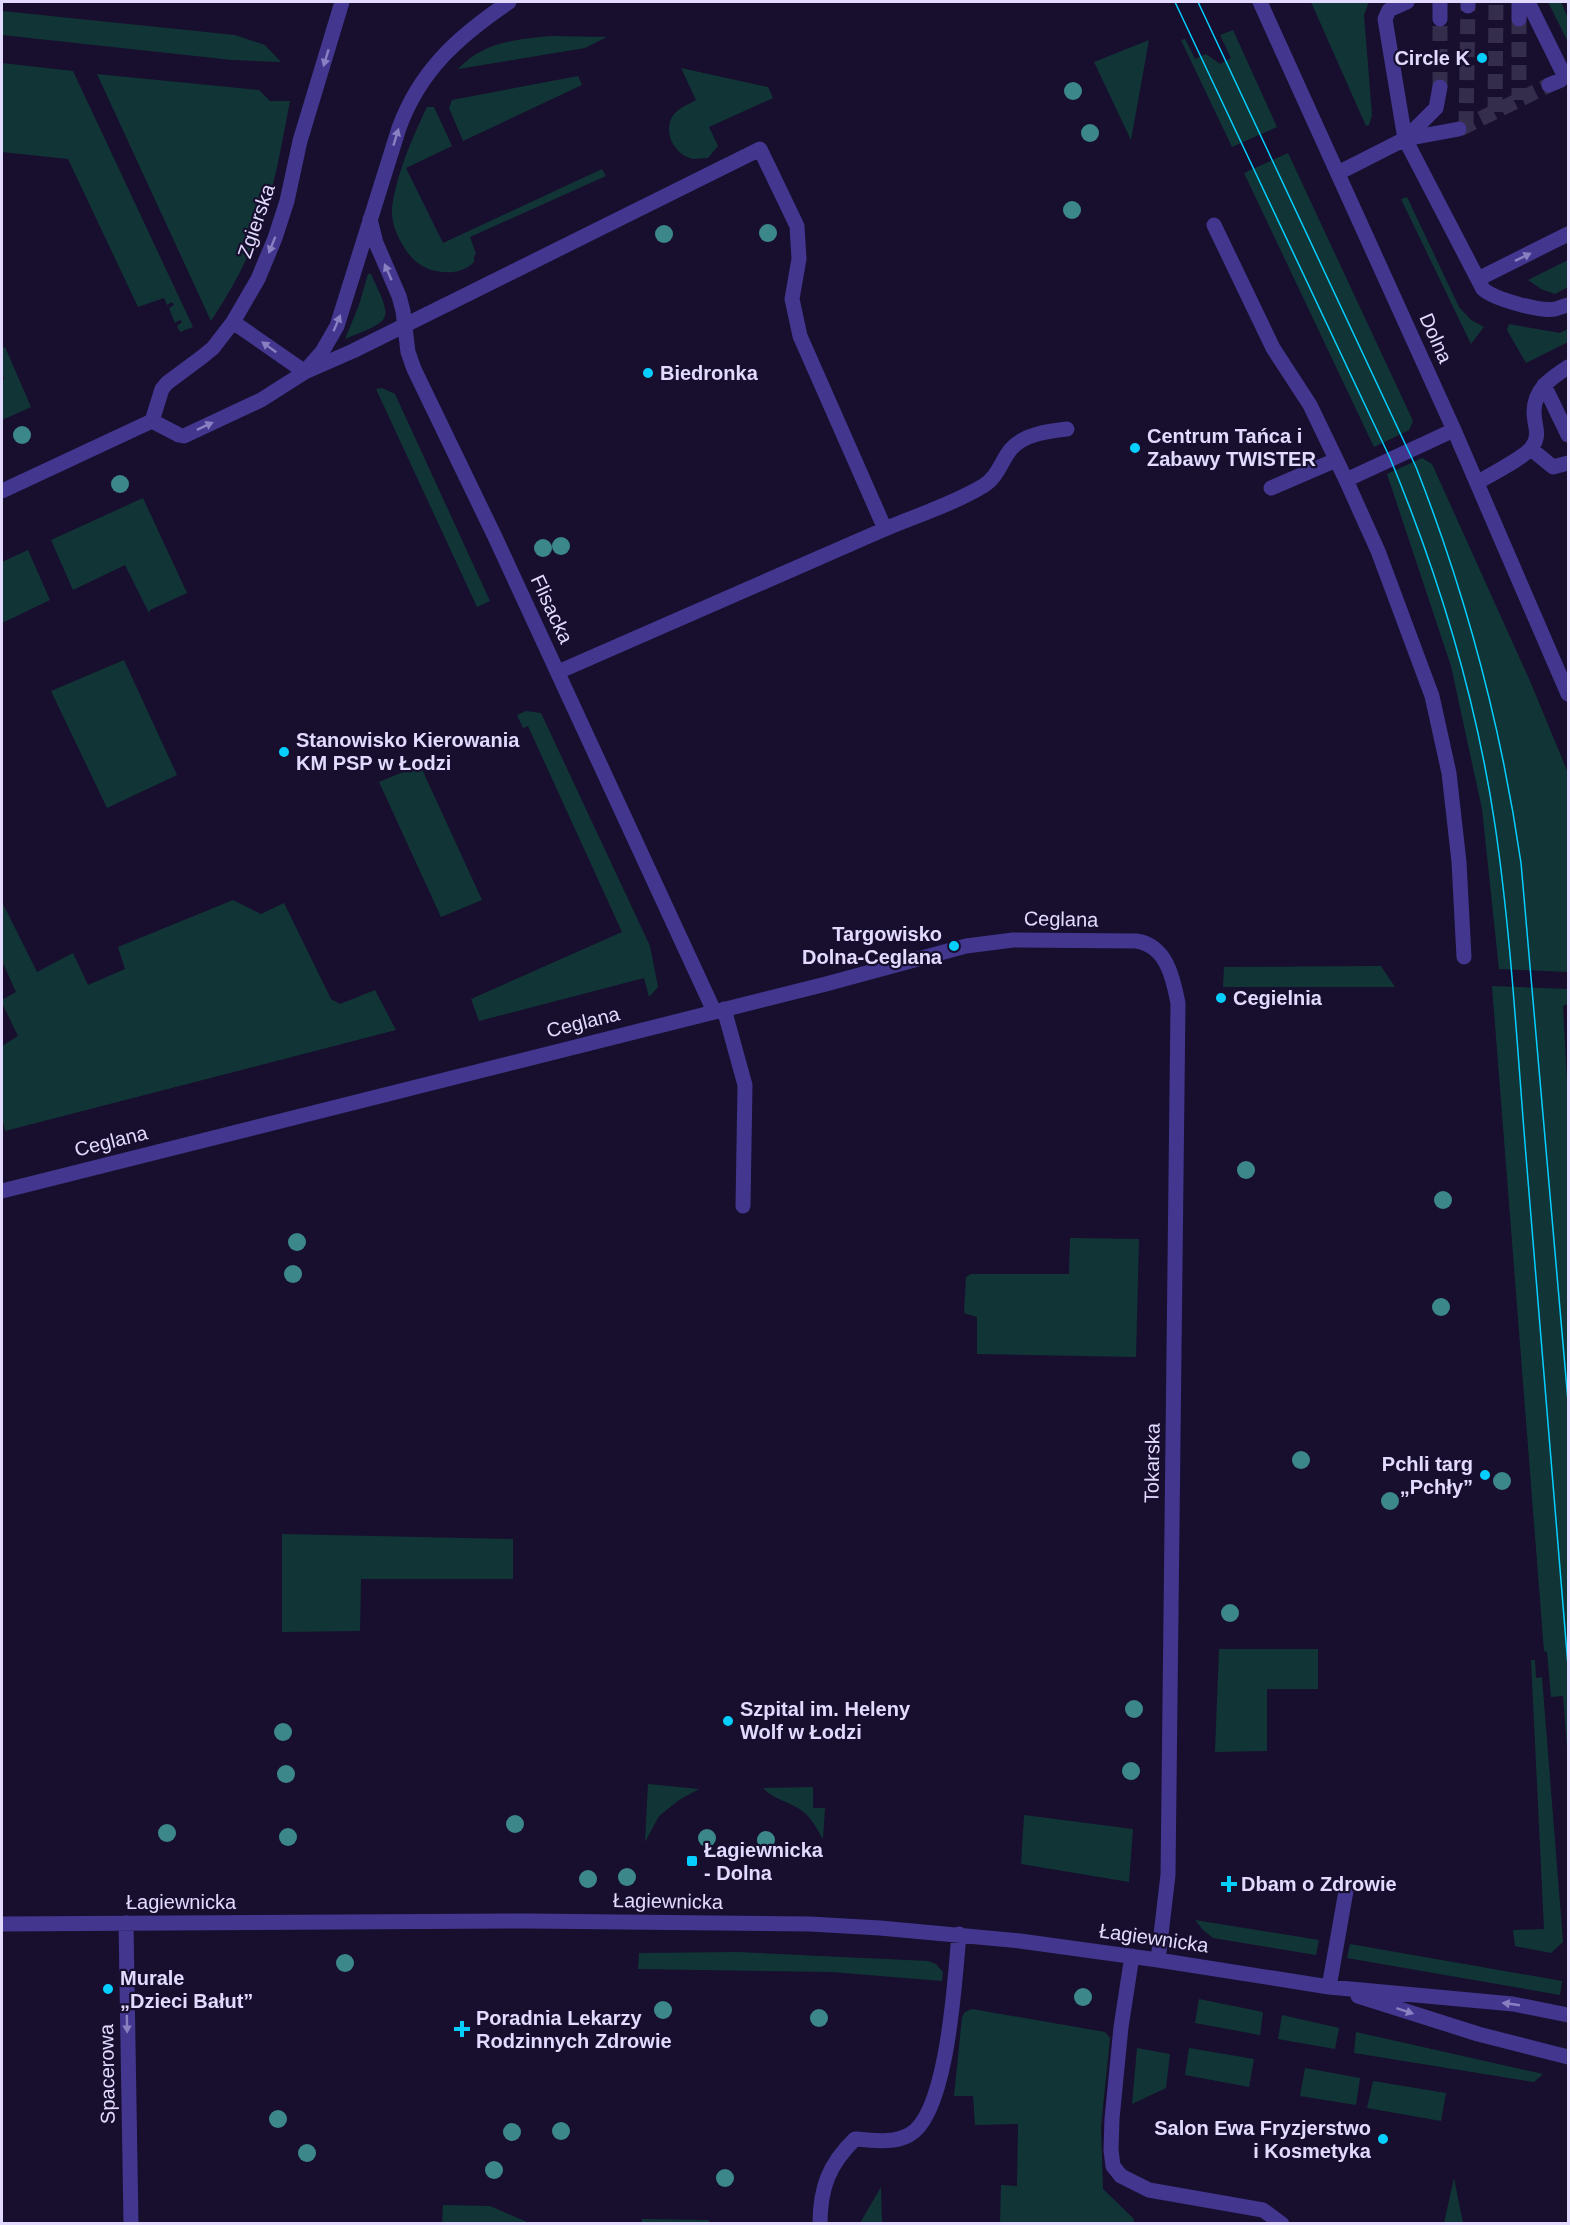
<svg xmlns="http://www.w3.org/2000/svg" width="1570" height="2225" viewBox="0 0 1570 2225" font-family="Arial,sans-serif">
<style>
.green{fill:#113537}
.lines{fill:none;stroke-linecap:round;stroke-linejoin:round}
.minor-tunnel{stroke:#352d4c;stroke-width:15;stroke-dasharray:15 8;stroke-linecap:butt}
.minor{stroke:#42368f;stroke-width:15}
.tram{stroke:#06cfff;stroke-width:1.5}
.tree{fill:#3c8789}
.oneway{fill:#8a80c1}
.poi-dot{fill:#06cfff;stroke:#170f2d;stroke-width:2}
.labels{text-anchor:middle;stroke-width:4.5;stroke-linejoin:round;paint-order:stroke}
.poi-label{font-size:20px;font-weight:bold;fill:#e2daff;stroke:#170f2d;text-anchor:start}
.street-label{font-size:20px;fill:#e2daff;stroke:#170f2d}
</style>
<rect width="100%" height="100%" fill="#170f2d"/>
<path class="green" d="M1311,2H1369L1364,15L1372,115L1369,125L1366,126Z
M1548,2H1561L1568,18V42Z
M2,11L235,35L265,45L281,62L232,60L2,35Z
M1233,30L1277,127L1232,147L1181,40L1185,39L1195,59L1206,54L1220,64L1231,58L1220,35Z
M551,36L607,37L585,48L458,69C483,42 516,39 551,36Z
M1149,40L1131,140L1094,62Z
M2,63L73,71L193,327L180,332L177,326L182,322L180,320L175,323L169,308L174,305L172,302L167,305L164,298L138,307L68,159L2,152Z
M681,68L768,87L773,98L709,127L718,146L708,158C703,158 698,159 693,159C673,155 661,128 675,113C681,107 689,104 696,100Z
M97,74L259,90L270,101H290C283,137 277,174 266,209C254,249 234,286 211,321Z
M578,76L582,85L463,141L449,108L452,100Z
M427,107H434L452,146L406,168L443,243L602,169L606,176L470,237L476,254L474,256V262C465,272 449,274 436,271C421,268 411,259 404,247C396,235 391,221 392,208C396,175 413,136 427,107Z
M1288,153L1413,421L1409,430L1374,447L1244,173Z
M1407,197L1459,307L1471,320L1484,327L1471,344L1401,199Z
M1568,260V287L1555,294L1541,289L1528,280Z
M368,274H371C393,322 394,319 345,339L359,305Z
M1509,324L1560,333L1568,329V342L1526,363L1507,330Z
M5,347L31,407L2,420V381L4,379L2,372V348Z
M382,388L395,394L490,601L477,607L376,389Z
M1422,458L1432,464L1530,681L1568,773V972L1499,969L1482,809L1451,666L1387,474Z
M143,498L187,593L150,610L149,613L125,565L73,590L51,540Z
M28,550L50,600L2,623V562Z
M124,660L177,775L107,808L51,691Z
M526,711L541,713L650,946L658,987L649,997L644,978L479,1021L471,999L622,932L528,726L523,728L517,715Z
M420,765L482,900L441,917L379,782Z
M233,900L261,914L284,903L331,999L340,1004L375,990L396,1030L5,1131L2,1117V1046L18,1036L2,1003V1000L16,992L2,961V902L37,972L73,953L88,985L125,969L118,947Z
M1381,966L1395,987H1223L1224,967Z
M1492,986L1568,989V1004L1563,1006L1568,1099V1760L1563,1696L1551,1697L1547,1652L1544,1651Z
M1070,1238L1139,1239L1136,1357L977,1354V1317L964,1313L966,1277L971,1274H1069Z
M282,1534L513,1539V1579H361L360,1631L282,1632Z
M1219,1649H1318V1689H1267V1751L1215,1752Z
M1531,1660H1535L1536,1678L1542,1677L1563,1942L1551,1953L1515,1946L1513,1930L1544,1929Z
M648,1784L699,1789L679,1800L659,1816L645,1842Z
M813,1787V1808H825L823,1839C818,1831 813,1821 807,1815C794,1802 775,1801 763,1788Z
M1024,1815L1133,1829L1129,1882L1021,1864Z
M1195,1920L1319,1940L1316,1955L1213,1938L1203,1930Z
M1350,1944L1562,1981L1560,1995L1347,1958Z
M738,1952L928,1961L936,1964L943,1972L942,1981L831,1972L638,1969L639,1953Z
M1199,1999L1263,2012L1260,2035L1195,2023Z
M972,2009L1105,2032L1110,2038L1101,2127L1103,2189L1134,2219L1133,2223H1000L1001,2185L1017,2186L1018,2124L975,2125L973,2096H954L962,2017L965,2012Z
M1282,2015L1339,2028L1335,2049L1278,2039Z
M1356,2032L1543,2074L1534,2082L1354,2053Z
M1137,2048L1170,2054L1166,2088L1132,2104Z
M1189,2048L1254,2059L1249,2087L1185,2075Z
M1305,2068L1360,2078L1356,2105L1300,2096Z
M1373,2081L1446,2093L1441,2121L1367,2108Z
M1454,2178L1463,2223H1444Z
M881,2187L882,2223H860Z
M443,2205L490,2206L527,2222L442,2223Z
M642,2219L709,2220V2223H642Z"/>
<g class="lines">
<path class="minor-tunnel" d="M1519,19V100
M1440,87V19
M1495,112L1496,2
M1466,126L1468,6
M1460,129L1549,85"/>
<path class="minor" d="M1260,2L1454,430L1568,694
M1519,2V19
M1528,2L1564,75L1561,80L1549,85
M1468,6V2
M1440,19V2
M1405,139L1483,289C1494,299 1540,312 1555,309C1559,308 1564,306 1568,305
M1405,139L1436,108L1440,87
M1405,139L1459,129
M1338,173L1405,139L1385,19L1389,10L1407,2
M370,219L376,243L399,296L403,311L408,352L414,369L495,537L714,1011
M1214,225L1273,348L1310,405L1346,480L1378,551L1432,696L1449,773L1459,862L1464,957
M1478,279L1568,234
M233,322L305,372
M307,369L322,352L337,326L399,128C420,70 459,36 509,2
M1544,385L1568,435
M152,421L179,435L184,436L261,400L305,372L353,351L760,149L797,226L799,259L792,299L800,336L885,529L558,672
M1531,449L1553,467L1568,463
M1346,480L1454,430
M1478,482C1490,475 1525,457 1532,447C1541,434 1534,426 1534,412C1534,389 1551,378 1568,367
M1271,488L1336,460
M2,491L152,421L162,389L167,383L202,357L213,348L233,322L258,279L275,238L287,201L300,141L342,2
M885,529C918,515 953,504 983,486C998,477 1001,461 1011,449C1024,434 1049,431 1067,429
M724,1009L745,1085L743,1206
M2,1191L826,984L966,946L1013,940L1136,941C1166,945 1173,977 1178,1003L1168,1875L1158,1960
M126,1923L131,2224
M2,1924L529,1921L810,1924L880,1928L1020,1941L1158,1960L1329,1987L1513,2004L1568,2015
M1132,1956L1121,2027L1112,2119L1111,2150L1113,2166L1121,2176L1149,2190L1263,2210L1282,2224
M1329,1987L1346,1891
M1358,1996L1478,2034L1568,2057
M820,2224C820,2188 829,2164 855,2139C873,2140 892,2144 909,2135C948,2115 955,1977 959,1934"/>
<path class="tram" d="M1175,2L1390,458C1439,576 1476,698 1495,825C1511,934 1517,1046 1526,1156C1540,1326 1554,1496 1568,1666
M1198,2L1416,467C1467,597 1501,725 1521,863L1568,1401"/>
</g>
<g class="tree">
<circle cx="1073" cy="91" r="9"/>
<circle cx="1090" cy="133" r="9"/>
<circle cx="1072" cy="210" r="9"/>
<circle cx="768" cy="233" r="9"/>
<circle cx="664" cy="234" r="9"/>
<circle cx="22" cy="435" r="9"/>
<circle cx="120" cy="484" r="9"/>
<circle cx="561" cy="546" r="9"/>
<circle cx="543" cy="548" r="9"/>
<circle cx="1246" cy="1170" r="9"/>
<circle cx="1443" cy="1200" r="9"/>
<circle cx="297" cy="1242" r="9"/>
<circle cx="293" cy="1274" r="9"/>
<circle cx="1441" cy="1307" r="9"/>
<circle cx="1301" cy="1460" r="9"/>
<circle cx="1502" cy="1481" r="9"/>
<circle cx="1390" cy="1501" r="9"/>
<circle cx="1230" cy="1613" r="9"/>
<circle cx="1134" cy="1709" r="9"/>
<circle cx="283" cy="1732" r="9"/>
<circle cx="1131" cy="1771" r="9"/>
<circle cx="286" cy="1774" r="9"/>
<circle cx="515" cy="1824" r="9"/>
<circle cx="167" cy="1833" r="9"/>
<circle cx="288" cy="1837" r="9"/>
<circle cx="707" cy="1838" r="9"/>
<circle cx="766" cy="1840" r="9"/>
<circle cx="627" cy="1877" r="9"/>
<circle cx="588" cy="1879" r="9"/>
<circle cx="345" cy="1963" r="9"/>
<circle cx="1083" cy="1997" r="9"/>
<circle cx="663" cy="2010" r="9"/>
<circle cx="819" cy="2018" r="9"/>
<circle cx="278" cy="2119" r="9"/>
<circle cx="561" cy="2131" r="9"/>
<circle cx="512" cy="2132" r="9"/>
<circle cx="307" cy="2153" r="9"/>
<circle cx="494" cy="2170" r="9"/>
<circle cx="725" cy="2178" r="9"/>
</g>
<defs><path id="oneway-solid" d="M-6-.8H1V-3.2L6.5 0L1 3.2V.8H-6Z" transform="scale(1.5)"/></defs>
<g class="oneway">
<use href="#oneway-solid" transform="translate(326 58) rotate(107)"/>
<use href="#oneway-solid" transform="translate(396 137) rotate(-73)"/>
<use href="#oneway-solid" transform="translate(272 245) rotate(112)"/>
<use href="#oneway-solid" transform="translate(1523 257) rotate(-26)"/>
<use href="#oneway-solid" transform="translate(388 272) rotate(-114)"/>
<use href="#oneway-solid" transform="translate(337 323) rotate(-67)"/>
<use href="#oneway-solid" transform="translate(269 347) rotate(-144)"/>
<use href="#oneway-solid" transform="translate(205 426) rotate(-25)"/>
<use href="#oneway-solid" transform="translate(1511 2004) rotate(-172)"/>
<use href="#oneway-solid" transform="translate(1405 2011) rotate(18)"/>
<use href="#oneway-solid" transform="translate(127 2024) rotate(89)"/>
</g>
<g class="poi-dot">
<circle cx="1482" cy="58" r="6"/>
<circle cx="648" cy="373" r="6"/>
<circle cx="1135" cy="448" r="6"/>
<circle cx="284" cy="752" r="6"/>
<circle cx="954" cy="946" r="6"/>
<circle cx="1221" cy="998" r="6"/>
<circle cx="1485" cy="1475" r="6"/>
<circle cx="728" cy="1721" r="6"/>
<rect x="686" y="1855" width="12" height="12" rx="3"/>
<path d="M1226 1875h6v6h6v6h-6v6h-6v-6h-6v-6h6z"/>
<circle cx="108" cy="1989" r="6"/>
<path d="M459 2020h6v6h6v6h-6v6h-6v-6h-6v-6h6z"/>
<circle cx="1383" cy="2139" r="6"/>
</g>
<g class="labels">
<g class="poi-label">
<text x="1470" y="65" text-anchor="end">Circle K</text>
<text x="660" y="380">Biedronka</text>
<text x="1147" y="443">Centrum Tańca i<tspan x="1147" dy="23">Zabawy TWISTER</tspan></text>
<text x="296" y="747">Stanowisko Kierowania<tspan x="296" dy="23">KM PSP w Łodzi</tspan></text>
<text x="942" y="941" text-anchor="end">Targowisko<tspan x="942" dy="23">Dolna-Ceglana</tspan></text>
<text x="1233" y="1005">Cegielnia</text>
<text x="1473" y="1471" text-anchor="end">Pchli targ<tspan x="1473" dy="23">„Pchły”</tspan></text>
<text x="740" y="1716">Szpital im. Heleny<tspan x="740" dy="23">Wolf w Łodzi</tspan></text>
<text x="704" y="1857">Łagiewnicka<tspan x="704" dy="23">- Dolna</tspan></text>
<text x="1241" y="1891">Dbam o Zdrowie</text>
<text x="120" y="1985">Murale<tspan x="120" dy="23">„Dzieci Bałut”</tspan></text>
<text x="476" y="2025">Poradnia Lekarzy<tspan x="476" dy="23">Rodzinnych Zdrowie</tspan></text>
<text x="1371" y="2135" text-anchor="end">Salon Ewa Fryzjerstwo<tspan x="1371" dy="23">i Kosmetyka</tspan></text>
</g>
<g class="street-label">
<text transform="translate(256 221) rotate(-71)" y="7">Zgierska</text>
<text transform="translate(1436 338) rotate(66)" y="7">Dolna</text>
<text transform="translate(552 609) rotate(65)" y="7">Flisacka</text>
<text transform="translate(1061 919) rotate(1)" y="7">Ceglana</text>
<text transform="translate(583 1022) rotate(-14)" y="7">Ceglana</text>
<text transform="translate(111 1141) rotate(-14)" y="7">Ceglana</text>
<text transform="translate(1152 1463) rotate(-89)" y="7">Tokarska</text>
<text transform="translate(668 1901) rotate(1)" y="7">Łagiewnicka</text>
<text x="181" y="1909">Łagiewnicka</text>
<text transform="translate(1154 1938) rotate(8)" y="7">Łagiewnicka</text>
<text transform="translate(107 2074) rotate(-91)" y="7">Spacerowa</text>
</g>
</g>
<rect width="1570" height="2225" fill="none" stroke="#e2daff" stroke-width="6"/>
</svg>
